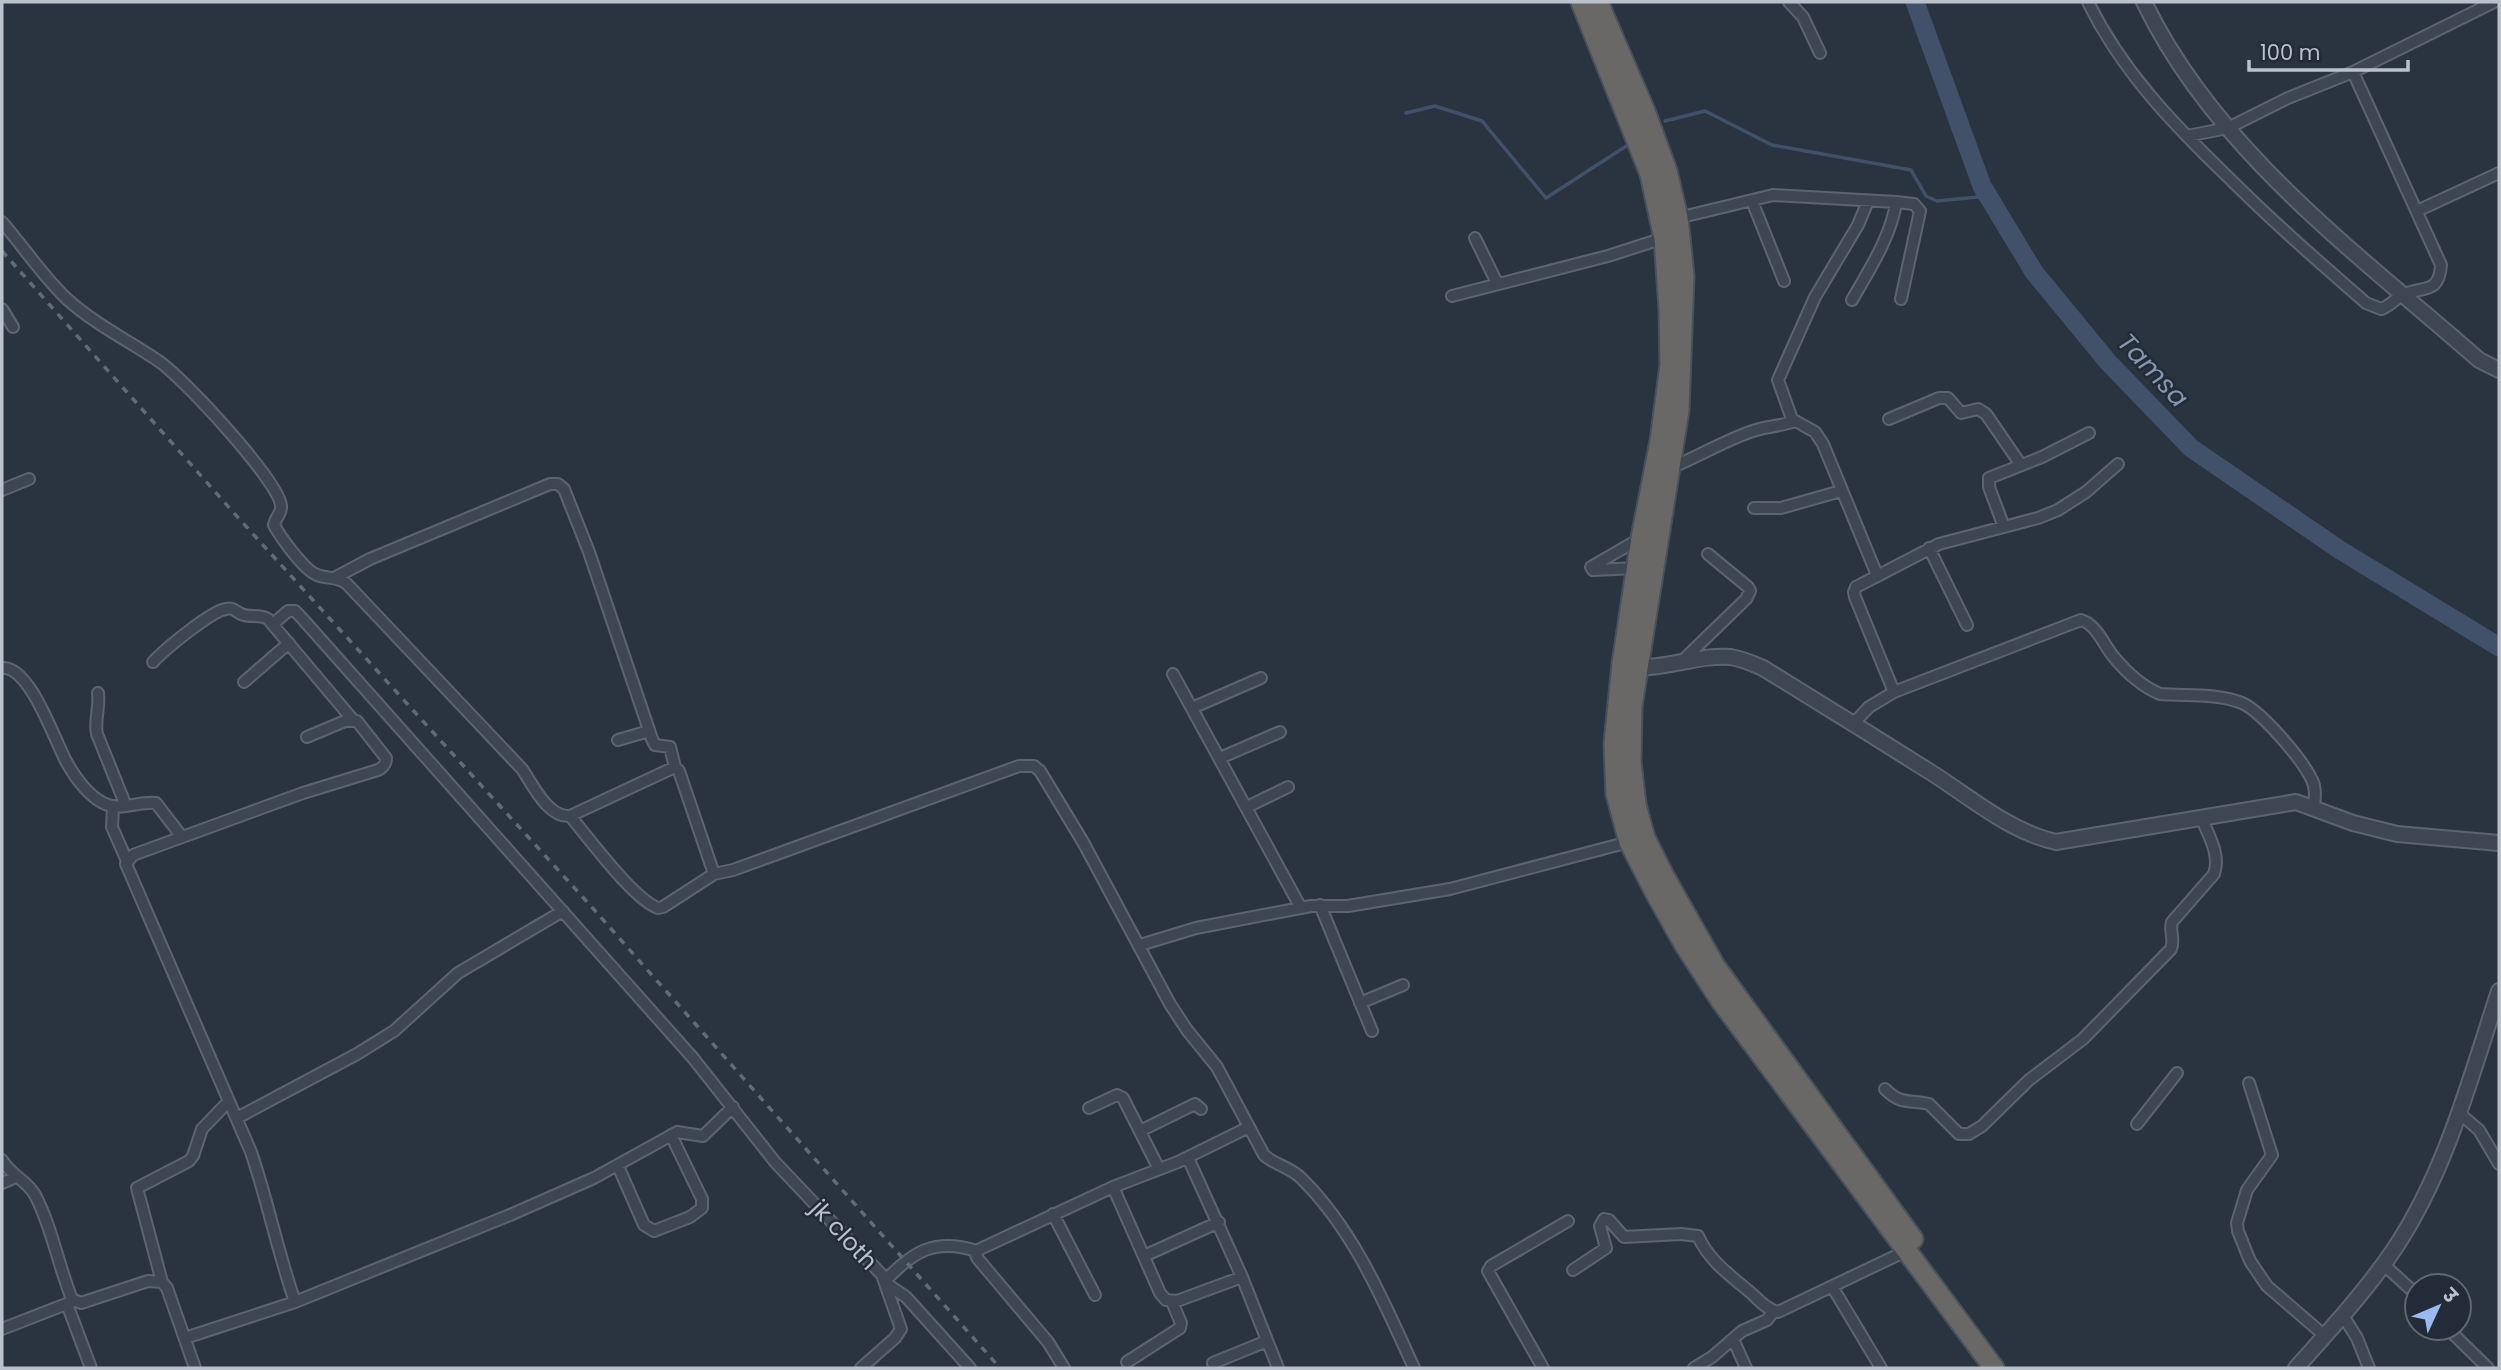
<svg xmlns="http://www.w3.org/2000/svg" width="2501" height="1370" viewBox="0 0 2501 1370" font-family="Poppins,'Noto Sans Devanagari',sans-serif">
<style>
.lines{fill:none;stroke-linecap:round;stroke-linejoin:round}
.stream{stroke:#415169;stroke-width:3.5}
.river{stroke:#415169;stroke-width:19}
.minor-casing{stroke:#5c646f;stroke-width:14}
.tertiary-casing{stroke:#5c646f;stroke-width:18}
.trunk-casing{stroke:#48515c;stroke-width:23}
.minor{stroke:#3e4651;stroke-width:10}
.tertiary{stroke:#3e4651;stroke-width:14}
.trunk{stroke:#6a6866;stroke-width:19}
.rail{stroke:#606a78;stroke-width:3.5;stroke-dasharray:7 7;stroke-linecap:butt}
.labels{text-anchor:middle;stroke-width:5;stroke-linejoin:round;paint-order:stroke}
.street-label{font-size:24px;fill:#bbc1cb;stroke:#222b37}
.water-label{font-size:26px;font-style:italic;fill:#8597b0;stroke:#222b37}
</style>
<rect width="100%" height="100%" fill="#2a3441"/>
<g class="lines">
<path class="stream" d="M1406,113L1435,106L1482,121L1546,198L1631,143
M1665,121L1705,111L1772,145L1911,170L1926,196L1937,201L1988,196"/>
<path class="river" d="M1915,2L1982,186L2034,272L2108,362L2191,448L2340,550L2499,647"/>
<defs>
<path id="minor" d="M1789,2L1803,17L1820,53
M2088,2C2122,71 2173,124 2228,177C2272,221 2319,262 2366,303L2381,309C2391,306 2396,297 2405,294C2424,286 2439,294 2441,265L2353,72
M2187,136L2228,128L2288,98L2353,72L2494,2
M1752,201L1784,281
M1868,201L1858,225L1815,297L1778,380L1792,419L1815,432L1823,444L1877,575
M1896,202L1914,204L1920,211L1901,299
M2417,211L2499,173
M1678,218L1773,195L1896,202C1892,235 1868,272 1852,300
M2,222C24,247 43,277 68,300C95,324 127,340 157,360C180,374 280,482 281,506C282,513 275,518 274,525C281,538 303,568 315,574C326,580 337,575 347,584L522,769C533,785 548,818 570,816L675,767L679,771L714,874
M1475,238L1497,283
M1452,296L1608,256L1664,238
M2,309L13,327
M1889,419L1939,398H1948L1961,413L1978,409L1986,414L2021,465
M1670,468C1699,457 1726,439 1756,430C1769,426 1782,426 1795,421
M2,490L29,479
M1754,508H1781L1841,491
M2004,527L1989,487V478L2042,457L2089,433
M1929,548L1967,625
M1637,568L1593,570L1591,567L1641,538
M336,577L370,559L550,484H558L564,489L589,552L652,739L655,745L670,747L675,767
M273,624L288,611H295L300,616L693,1058L775,1162L882,1275L901,1329L895,1338L861,1368
M153,662C164,650 211,611 226,609C233,607 235,611 241,614C250,618 259,614 268,619L353,720
M1679,664L1746,599L1750,591L1748,587L1708,554
M2,668C30,665 55,742 67,763C75,777 88,795 103,803C121,812 138,801 156,803L182,837
M1173,674L1301,908
M244,682L289,643
M1894,692L1855,597L1854,592L1856,587L1939,544L2038,518L2058,510L2086,492L2118,464
M98,693C100,708 94,721 97,734L126,806
M1192,708L1261,678
M1853,724L1869,707L1894,692L2081,620C2096,624 2104,645 2113,656C2126,672 2141,686 2160,694C2186,696 2218,693 2242,703C2262,712 2302,759 2312,780C2316,788 2315,797 2314,807
M618,740L649,731
M1220,758L1280,732
M113,807L112,827L127,861
M1247,807L1288,787
M570,816C589,838 633,899 658,908L663,907L714,874L733,870L1019,766H1034L1040,771L1083,842L1170,1004L1187,1030L1217,1067L1264,1155C1275,1165 1290,1167 1301,1178C1354,1230 1384,1302 1414,1368
M1320,905L1372,1031
M1140,945L1196,928L1311,906H1348L1450,889L1629,842
M1360,1003L1403,985
M2249,1083L2272,1155L2247,1190L2237,1223L2238,1231L2250,1261L2267,1286L2325,1336
M1885,1089C1902,1106 1909,1099 1929,1104L1959,1134H1969L1982,1126L2029,1080L2083,1039L2171,949C2175,939 2169,931 2172,922L2214,874C2221,854 2208,835 2201,817
M1089,1108L1117,1095L1123,1098L1159,1169
M2459,1113L2479,1130L2499,1164
M237,1118L357,1054L394,1031L458,973L563,911
M2137,1124L2177,1073
M1140,1131L1195,1104L1201,1109
M1188,1158L1242,1277L1278,1368
M2,1160C12,1177 26,1179 35,1195C52,1227 58,1265 72,1299L81,1303L148,1281L162,1282L167,1288L195,1368
M618,1166L644,1225L654,1231L690,1217L702,1208V1199L671,1135
M2,1183L16,1177
M1113,1187L1160,1293L1166,1300L1177,1301L1242,1277
M1053,1214L1095,1295
M1144,1256L1219,1222
M2383,1264L2417,1295
M1573,1270L1606,1248L1600,1226L1604,1219L1609,1220L1624,1237L1681,1234L1698,1236C1709,1261 1731,1276 1751,1293C1759,1300 1767,1310 1778,1312L1906,1251
M885,1281C914,1250 936,1238 977,1251
M162,1282L137,1188L189,1161L193,1156L202,1129L229,1101
M887,1284L906,1297L970,1368
M1833,1288L1881,1368
M295,1302C278,1253 268,1202 251,1152L126,864L133,855L303,793L378,770C384,767 386,764 386,758L357,721H345L307,737
M67,1304L91,1368
M2342,1314L2357,1338L2369,1368
M2447,1328L2488,1368
M2,1329L74,1301
M185,1338L295,1302L510,1215L594,1178L677,1132L703,1136L733,1107
M1733,1339L1746,1368
M1127,1362L1180,1328L1181,1323L1172,1302
M1213,1363L1267,1341
M1064,1368L1048,1342L978,1259L976,1255L978,1250L1113,1187L1178,1162L1249,1127
M1543,1368L1488,1271L1491,1266L1568,1221
M1694,1368L1712,1357L1742,1331L1767,1320L1773,1312"/>
<path id="tertiary" d="M2144,2C2216,151 2357,253 2479,360L2499,370
M1631,667C1664,670 1700,654 1731,657C1742,659 1752,663 1763,668C1820,703 1878,739 1935,775C1972,799 2011,832 2056,842L2296,802L2353,823L2397,834L2499,843
M2296,1368C2330,1330 2366,1291 2395,1248C2446,1171 2470,1079 2499,991"/>
<path id="trunk" d="M1581,2L1650,174L1664,238L1669,309L1670,365L1660,441L1641,538L1622,664L1614,744L1616,794L1629,842L1656,894L1684,944L1721,1001L1994,1368
M1598,2L1645,111L1667,171L1678,218L1684,276L1679,410L1632,706L1631,762L1636,805L1645,838L1664,876L1715,966L1913,1239"/>
</defs>
<use href="#minor" class="minor-casing"/>
<use href="#tertiary" class="tertiary-casing"/>
<use href="#trunk" class="trunk-casing"/>
<use href="#minor" class="minor"/>
<use href="#tertiary" class="tertiary"/>
<use href="#trunk" class="trunk"/>
<path class="rail" d="M2,251L233,512L589,904L1000,1368"/>
</g>
<g class="labels">
<g class="street-label">
<text transform="translate(844 1235) rotate(47)" y="8">jk cloth</text>
</g>
<g class="water-label">
<text transform="translate(2153 370) rotate(47)" y="9">Tamsa</text>
</g>
</g>
<rect width="2501" height="1370" fill="none" stroke="#bbc1cb" stroke-width="7"/>
<g transform="translate(2438 1307) rotate(46)"><circle r="33" fill="#222b37" stroke="#5f6772" stroke-width="2"/>
<path d="M0-5L12 26L0 18L-12 26Z" fill="#9bbbf0"/>
<text y="-10" font-size="19" font-weight="bold" text-anchor="middle" fill="#bbc1cb">उ</text>
</g>
<path d="M2249 60v10h159v-10" fill="none" stroke="#bbc1cb" stroke-width="3.5"/>
<text x="2260" y="60" font-size="21" fill="#bbc1cb" stroke="#222b37" stroke-width="5" paint-order="stroke">100 m</text>
</svg>
